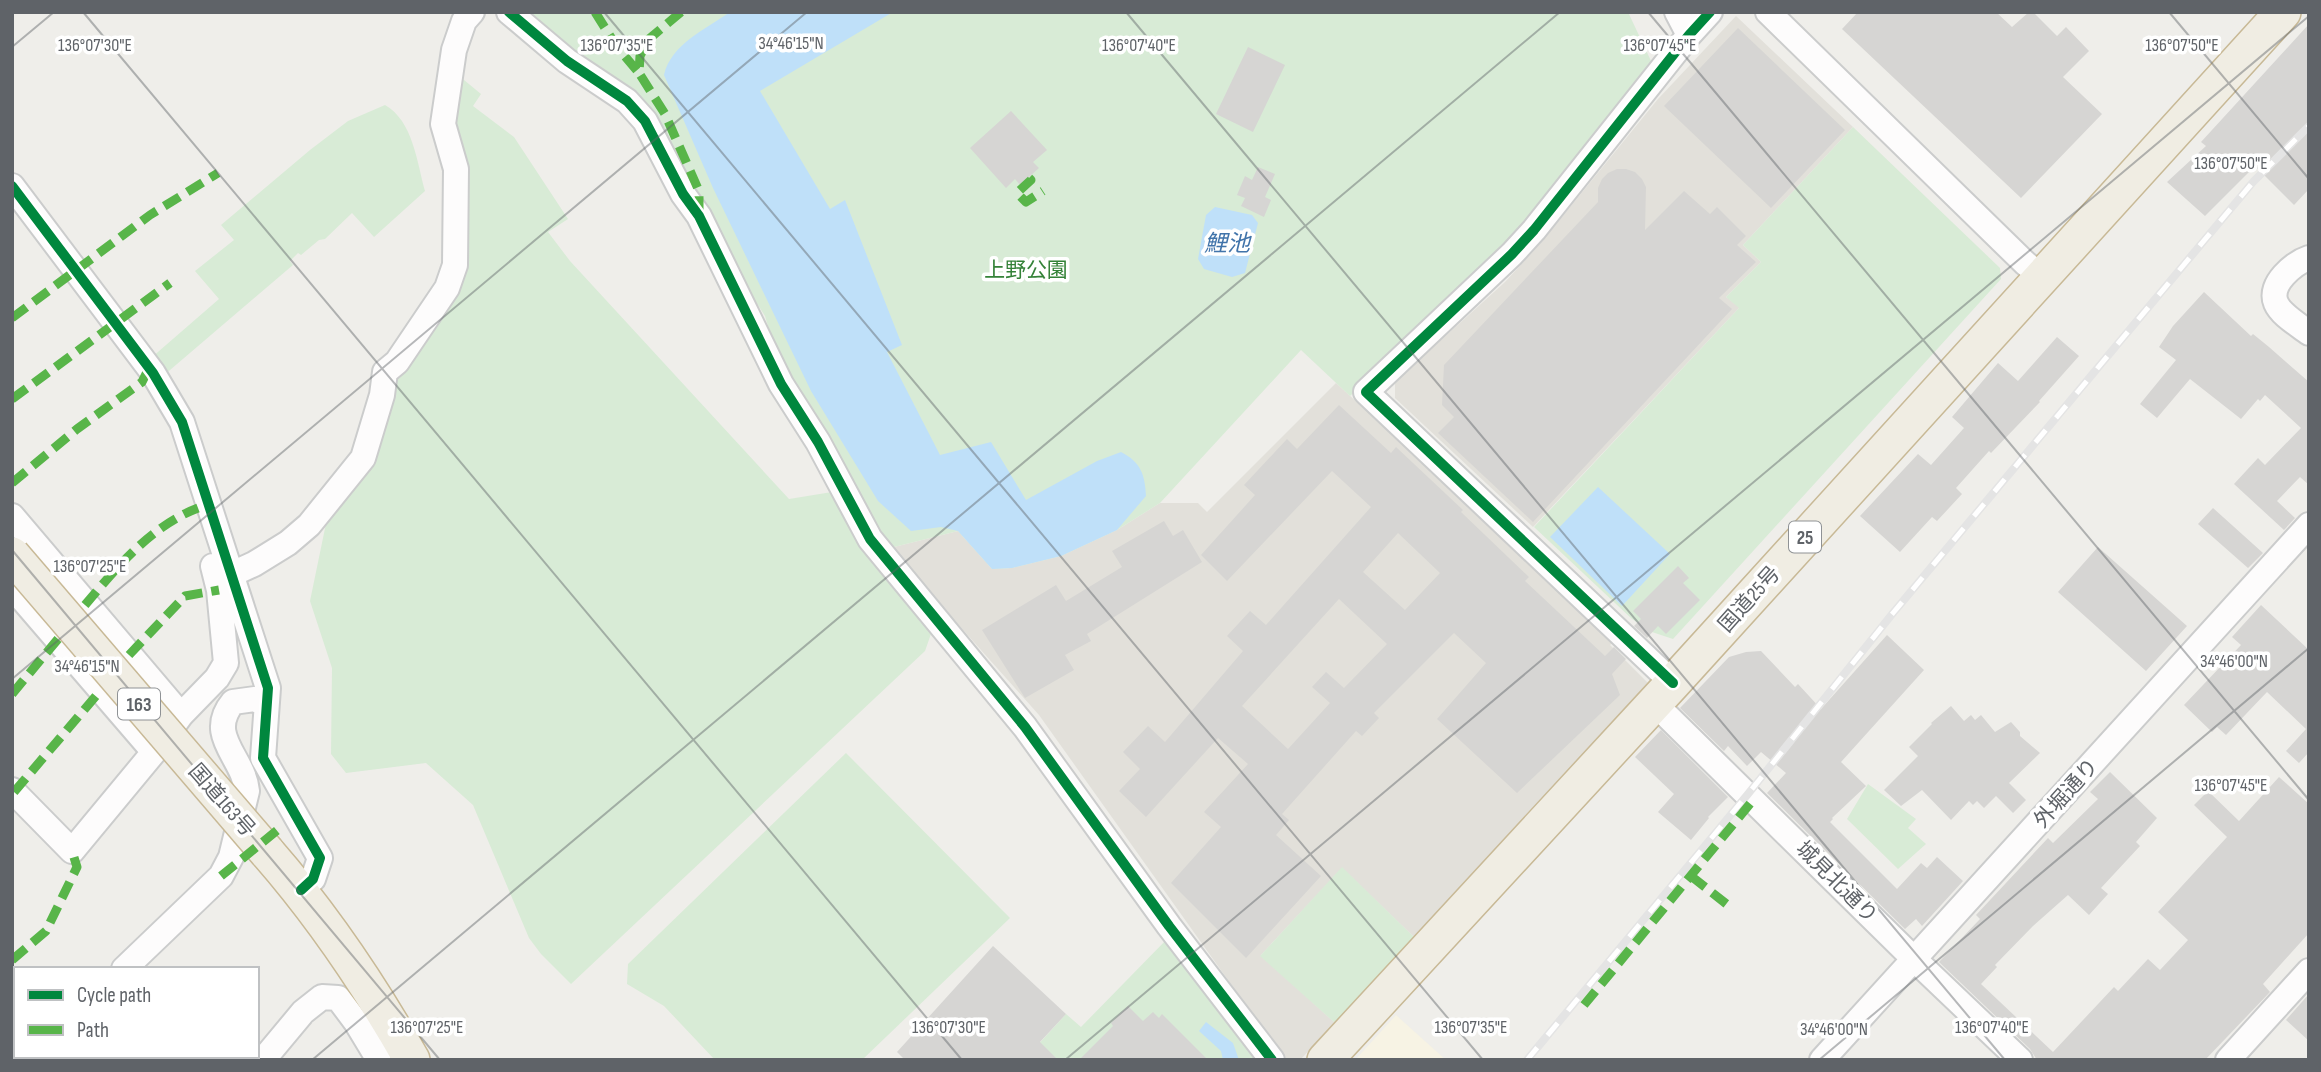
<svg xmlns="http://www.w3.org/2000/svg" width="2321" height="1072" viewBox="0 0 2321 1072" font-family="'Sofia Sans Condensed','Noto Sans JP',sans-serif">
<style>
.commercial{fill:#f7f3e4}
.education{fill:#e2e0da}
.green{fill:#d8ebd6}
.water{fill:#bfe0f9}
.building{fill:#d6d5d3;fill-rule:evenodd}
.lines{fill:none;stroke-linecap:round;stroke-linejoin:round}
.minor-casing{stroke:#cbcccc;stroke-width:28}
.highway-casing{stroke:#c8b996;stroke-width:38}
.minor{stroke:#fdfcfc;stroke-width:24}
.highway{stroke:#f0ede3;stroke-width:35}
.rail-casing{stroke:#e4e4e4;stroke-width:8}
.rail{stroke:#fff;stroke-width:5;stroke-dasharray:16;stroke-linecap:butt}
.highway-bridge-casing{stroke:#c8b996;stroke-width:38;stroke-linecap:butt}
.highway-bridge{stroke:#f0ede3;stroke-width:35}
.quiet{stroke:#58b549;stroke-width:9;stroke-dasharray:18 9;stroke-linecap:butt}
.cycleway-casing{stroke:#fff;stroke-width:15}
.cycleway{stroke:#00873e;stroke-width:10}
.ticks{fill:none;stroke:#5f6368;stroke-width:2;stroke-opacity:0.45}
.labels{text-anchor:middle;stroke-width:7;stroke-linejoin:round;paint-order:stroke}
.shield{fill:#fff;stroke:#8f9295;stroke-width:2}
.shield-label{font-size:19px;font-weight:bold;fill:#5f6368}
.park-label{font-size:21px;fill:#348238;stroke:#fff}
.street-label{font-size:21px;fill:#5f6368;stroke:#fff}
.water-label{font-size:23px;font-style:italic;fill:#4174aa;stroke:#fff}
.ticks-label{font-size:18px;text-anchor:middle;fill:#5f6368;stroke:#fff;stroke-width:7;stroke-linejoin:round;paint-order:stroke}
</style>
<rect width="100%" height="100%" fill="#efeeea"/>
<path class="commercial" d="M1396,1015L1446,1060H1355Z"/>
<path class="education" d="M1736,16L1853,127L1743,245L1761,262L1726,297L1740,307L1533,527L1395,398V382L1505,282L1540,244L1658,99Z
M1336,383L1616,640L1610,645L1649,684L1415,938L1342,868L1261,955L1335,1023L1300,1060H1285L1039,715L890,548L958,531L992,569L1012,568L1061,556L1117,530L1160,503H1198L1207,512Z"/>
<path class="green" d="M526,12H1628L1652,63L1516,235L1350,396L1301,350L1160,503L1117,530L1061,556L1012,568L992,569L958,531L890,548L878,534L775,350L765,316L751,294L709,212L571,51Z
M458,75L481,94L473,106L514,137L568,219L548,232L570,261L789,499L832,492L932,631L925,651L571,984L541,954L529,938L473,805L426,763L346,773L331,754L332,668L310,601L329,509L391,376L453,295L452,137Z
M385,105C413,121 417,162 425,191L374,237L352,213L325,239L319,240L301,255L298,253L290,261L293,265L163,376L151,358L219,299L195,271L234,240L221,225L310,150L348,121Z
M1853,127L2000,268L2001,279L1673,639L1652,632L1632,619L1534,527L1739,308L1726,297L1761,262L1743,245Z
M846,753L1010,918L862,1060H715L664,1006L627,984L628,964Z
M1868,784L1916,819L1908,828L1926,844L1898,869L1847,819Z
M1342,867L1415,938L1335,1023L1260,956Z
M1168,938L1262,1060H1024L1066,1014L1081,1027Z"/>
<path class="water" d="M730,12H893L760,91L830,209L845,200L902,345L887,352L940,455L991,442L1026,500L1097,461L1121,452C1141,462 1145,475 1146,496L1117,530L1061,556L1012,568L992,569L958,531L941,527L911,531L878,501L811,391L713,188L664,75C671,44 706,29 730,12Z
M1215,207L1252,215L1258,223L1245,273L1232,277L1204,269L1198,259L1206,215Z
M1598,487L1670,554L1622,606L1550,537Z
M1206,1022L1233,1043L1239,1060H1223L1221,1051L1199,1031Z"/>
<path class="building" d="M1858,12H1996L2012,27L2029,12H2033L2057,36L2066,27L2089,51L2063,77L2102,114L2021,198L1842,29Z
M2309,24V189L2294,205L2255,166L2205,216L2167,182L2206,146L2201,142Z
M1738,28L1845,130L1771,208L1664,106Z
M1248,47L1285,65L1253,132L1216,114Z
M1011,111L1047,150L1033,162L1039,168L1020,185L1015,179L1006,188L970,148Z
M1258,167L1275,174L1265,197L1271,200L1264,217L1241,206L1245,198L1237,195L1245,176L1252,180Z
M1617,169H1626L1635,172L1642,179L1646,187L1645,230L1684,191L1710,214L1717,207L1746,236L1737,245L1756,262L1719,298L1732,309L1533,522L1438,433L1454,417L1442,405L1444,365L1598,202V188L1602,179L1608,173Z
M2204,292L2251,336L2253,334L2269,347L2309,382V485L2300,477L2277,501L2295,518L2284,530L2234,484L2258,458L2265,465L2301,428L2265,395L2260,401L2258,399L2241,419L2190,379L2157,418L2140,404L2176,360L2159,347L2173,326Z
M2057,337L2079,356L2039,401L2040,402L1991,453L1989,451L1956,488L1962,494L1937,521L1932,517L1900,552L1860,516L1918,454L1931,465L1964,428L1952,417L1998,363L2018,381Z
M1339,405L1391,453L1396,447L1463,510L1461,512L1529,577L1525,581L1605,656L1614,647L1626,659L1612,674L1620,695L1517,793L1437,719L1486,663L1454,633L1374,713L1379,718L1362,736L1356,731L1282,814L1289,820L1276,835L1321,876L1246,958L1171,883L1221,827L1204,812L1248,764L1218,738L1146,817L1119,791L1140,769L1123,752L1148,726L1165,742L1243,651L1227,636L1250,611L1266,625L1371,507L1332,471L1227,581L1201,555L1255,495L1244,485L1287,439L1297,449ZM1398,533L1440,573L1405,610L1363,572ZM1339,599L1387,644L1344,688L1326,672L1312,687L1330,703L1288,749L1242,706Z
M2213,508L2263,553L2248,568L2198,524Z
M1164,521L1173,536L1183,530L1202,562L1087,634L1091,641L1065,655L1074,670L1025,698L982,630L1056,585L1066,601L1122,567L1112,551Z
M2098,547L2187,626L2146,671L2058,592Z
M1678,566L1689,578L1683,583L1700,600L1666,634L1658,626L1647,638L1634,626L1641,619L1633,611Z
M2261,605L2309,650V752L2299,763L2286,751L2306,729L2267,692L2226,735L2217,727L2212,732L2184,705L2241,645L2232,637Z
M1887,635L1924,670L1841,762L1866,786L1832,818L1833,819L1830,822L1897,889L1921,863L1927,868L1937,857L1963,881L1922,926L1916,919L1905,929L1767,793L1786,773L1761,752L1747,766L1728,746L1724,751L1680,708L1729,657L1746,652L1761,651L1795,687L1798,684L1821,709Z
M1951,706L1964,721L1971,715L1975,720L1981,715L1995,732L2011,722L2020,732V736L2040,753L2009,783L2026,800L2013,813L1996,796L1984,808L1977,801L1973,805L1969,801L1951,820L1922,790L1901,806L1884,790L1918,756L1909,747L1932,724L1931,723Z
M1661,730L1728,797L1708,817L1709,818L1691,840L1658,812L1674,794L1635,757Z
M2110,772L2157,818L2136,842L2140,846L2101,888L2108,894L2089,915L2068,895L2033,926L1995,965L1997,967L1981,984L2053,1052L2114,987L2118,991L2148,959L2160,970L2188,940L2158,912L2227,837L2194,805L2208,791L2239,821L2279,777L2309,804V933L2263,984L2270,992L2205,1060H2037L2030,1049L1939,962L1980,919L1976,915L2048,838L2053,843L2098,799L2090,792Z
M993,946L1066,1014L1040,1042L1058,1060H905L897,1052Z
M2309,994V1041L2286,1020Z
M1128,1006L1143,1021L1153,1012L1159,1018L1162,1014L1208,1060H1079L1113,1026L1111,1023Z"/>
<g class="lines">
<defs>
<path id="minor" d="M509,12L567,61L627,101L645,121L683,194L699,216L781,384L818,442L870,539L1025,727L1169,926L1272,1060
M1677,12L1689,35
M1768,12L2025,263L2042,277
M12,186L153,373L182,422L268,688L263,758L320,858L313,879L301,890
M2309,258C2294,263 2268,284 2276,303C2281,315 2299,325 2309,333
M12,516L181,715
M230,575L254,564L288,543L309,525L363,458L382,395L385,372L397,362L447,288L455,265L456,169L443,124L454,50L464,21L472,12
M12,587L154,752
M1673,683L1366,392L1512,254L1534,230L1689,35L1710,12
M1654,703L1914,959L2020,1060
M12,790L72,851L154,752L181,715L217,678L226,663L219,590L213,566
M124,969L221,876L231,857L247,791C244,757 205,736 233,702L255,699L266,705
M12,1059L16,1056
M263,1060L303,1012L322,997L338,998L356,1022L379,1060
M1822,1060L2309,525
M2228,1060L2309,971"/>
<path id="highway" d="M267,852C323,916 370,986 412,1060
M1325,1060L1673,683L2283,12"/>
</defs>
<use href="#minor" class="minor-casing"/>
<use href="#highway" class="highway-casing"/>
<use href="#minor" class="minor"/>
<use href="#highway" class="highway"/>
<defs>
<path id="rail" d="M1527,1060L1748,794L1893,613L2253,182L2309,126"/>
</defs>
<use href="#rail" class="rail-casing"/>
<use href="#rail" class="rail"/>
<defs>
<path id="highway-bridge" d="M12,555L267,852"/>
</defs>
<use href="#highway-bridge" class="highway-bridge-casing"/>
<use href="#highway-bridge" class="highway-bridge"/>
<path class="quiet" d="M595,12L617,47L639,73
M681,12L649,39L640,56L639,73L665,114L699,191V212
M1029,178L1031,180L1017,193L1026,202L1043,191
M12,318L150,215L218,173
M12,399L170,283
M12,483L77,429L142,382L149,368
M85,605C117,567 151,526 198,508
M129,655L185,596L219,590
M12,694L58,639
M14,792L101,690
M221,876L280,828
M1691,876L1729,906
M12,960L46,931L77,867L72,851
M1584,1005L1754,799"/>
<defs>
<path id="cycleway" d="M509,12L567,61L627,101L645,121L683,194L699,216L781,384L818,442L870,539L1025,727L1169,926L1272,1060
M12,186L153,373L182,422L268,688L263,758L320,858L313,879L301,890
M1673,683L1366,392L1512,254L1534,230L1689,35L1710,12"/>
</defs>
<use href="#cycleway" class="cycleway-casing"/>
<use href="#cycleway" class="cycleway"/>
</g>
<path class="ticks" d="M83,12L962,1060M604,12L1483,1060M1126,12L2005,1060M1648,12L2309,800M2169,12L2309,179M12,47L54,12M12,550L440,1060M12,679L807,12M312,1060L1560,12M1065,1060L2309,16M1819,1060L2309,648"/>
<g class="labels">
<g class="shield">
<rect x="1789" y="521.5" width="32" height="31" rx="5"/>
<rect x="118" y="688.5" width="42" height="31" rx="5"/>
</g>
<g class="shield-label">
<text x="1805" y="544">25</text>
<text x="139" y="711">163</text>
</g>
<g class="park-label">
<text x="1026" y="277">上野公園</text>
</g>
<g class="street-label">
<text transform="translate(1749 599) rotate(-48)" y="7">国道25号</text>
<text transform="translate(2066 793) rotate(-48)" y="7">外堀通り</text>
<text transform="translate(222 800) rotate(49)" y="7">国道163号</text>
<text transform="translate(1837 882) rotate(45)" y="7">城見北通り</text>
</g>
<g class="water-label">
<text x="1227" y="251">鯉池</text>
</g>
</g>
<g class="ticks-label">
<text x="791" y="49">34°46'15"N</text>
<text x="2182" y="51">136°07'50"E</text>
<text x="95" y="51">136°07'30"E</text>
<text x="617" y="51">136°07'35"E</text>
<text x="1139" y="51">136°07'40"E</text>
<text x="1660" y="51">136°07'45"E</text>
<text x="2231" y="169">136°07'50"E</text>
<text x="90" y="572">136°07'25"E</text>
<text x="2234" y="667">34°46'00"N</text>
<text x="87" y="672">34°46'15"N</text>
<text x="2231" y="791">136°07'45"E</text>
<text x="427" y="1033">136°07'25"E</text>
<text x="949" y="1033">136°07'30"E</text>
<text x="1471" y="1033">136°07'35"E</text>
<text x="1992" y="1033">136°07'40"E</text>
<text x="1834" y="1035">34°46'00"N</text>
</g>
<rect width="2321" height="1072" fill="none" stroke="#5f6368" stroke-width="28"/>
<rect x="14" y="967" width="245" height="91" fill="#ffffff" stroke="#bfc1c3" stroke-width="2"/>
<rect x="28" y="990" width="35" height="10" fill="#00873e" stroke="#bfc1c3" stroke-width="2"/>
<text x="77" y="1002" font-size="21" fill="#5f6368">Cycle path</text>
<rect x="28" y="1025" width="35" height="10" fill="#58b549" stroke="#bfc1c3" stroke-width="2"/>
<text x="77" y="1037" font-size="21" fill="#5f6368">Path</text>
</svg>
